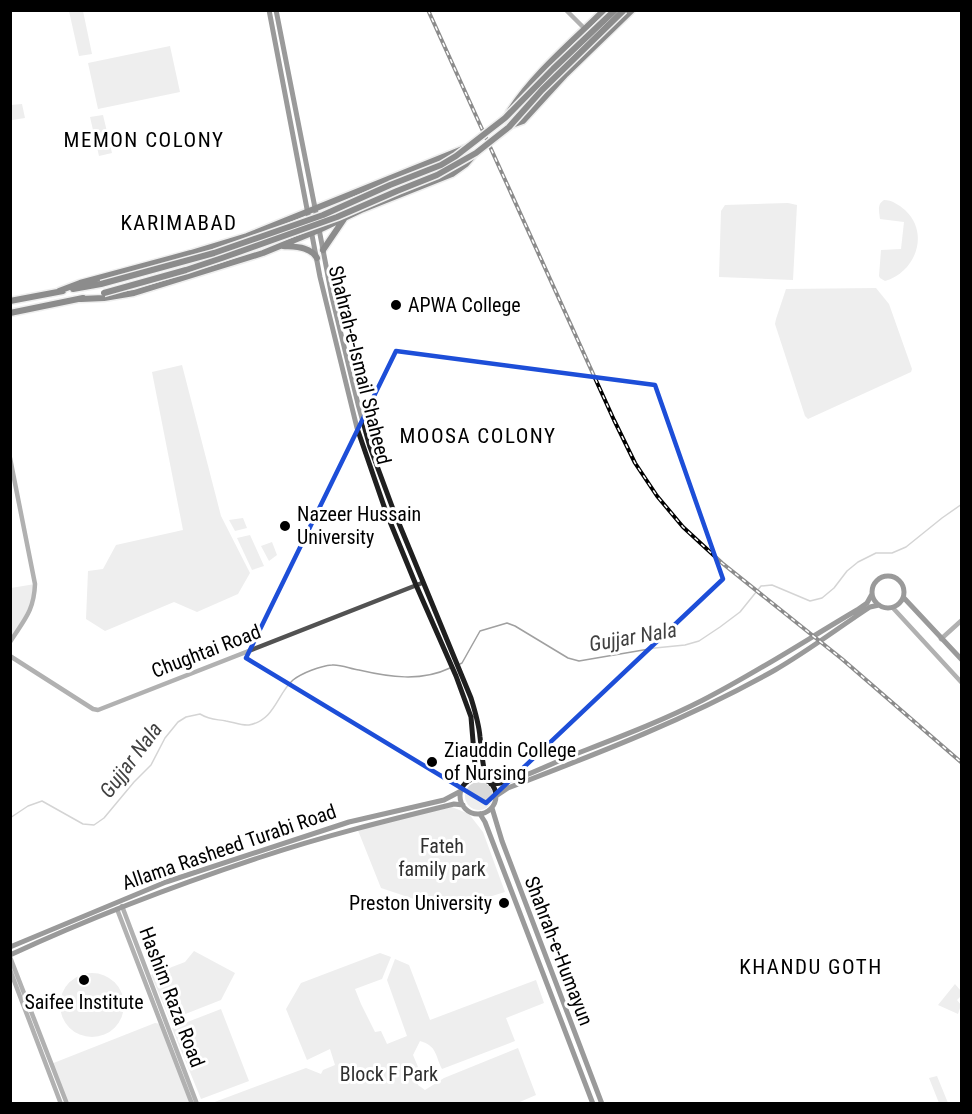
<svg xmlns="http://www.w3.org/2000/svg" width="972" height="1114" viewBox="0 0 972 1114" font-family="'Roboto Condensed',sans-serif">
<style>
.green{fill:#d9d9d9}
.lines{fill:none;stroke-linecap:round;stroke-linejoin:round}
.stream{stroke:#a0a0a0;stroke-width:1.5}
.trunk-casing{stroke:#dbdbdb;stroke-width:9}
.tertiary{stroke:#525252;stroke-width:4.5}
.secondary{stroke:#1f1f1f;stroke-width:5}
.trunk{stroke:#000;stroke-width:6}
.rail-casing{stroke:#000;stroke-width:4}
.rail{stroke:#fff;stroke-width:1.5;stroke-dasharray:4.5;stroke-linecap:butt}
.trunk-bridge-casing{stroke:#dbdbdb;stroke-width:9;stroke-linecap:butt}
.trunk-bridge{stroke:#000;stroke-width:6}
.marked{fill:none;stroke:#1d4ed8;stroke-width:4.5;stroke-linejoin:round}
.poi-dot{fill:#000;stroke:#fff;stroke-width:2}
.labels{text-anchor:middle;stroke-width:6;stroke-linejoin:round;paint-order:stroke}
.poi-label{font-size:20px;fill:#000;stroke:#fff;text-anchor:start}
.street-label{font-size:20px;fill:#000;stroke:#fff}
.park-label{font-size:20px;fill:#303030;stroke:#fff}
.neighbourhood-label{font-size:21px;letter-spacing:1.5px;fill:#000;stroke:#fff}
.water-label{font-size:21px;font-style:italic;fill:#414141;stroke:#fff}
</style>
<rect width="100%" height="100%" fill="#fff"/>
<path class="green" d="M69,11H83L92,54L79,56Z
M170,46L180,92L98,109L88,63Z
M22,104L25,118L12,120L11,105Z
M103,115L112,153L99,156L90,117Z
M884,200C892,200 899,205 905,210C930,233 916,272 885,281L880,278L879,276L881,250L901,249L904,222L880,219C879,211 877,204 884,200Z
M788,203L797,205L793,280L719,277L721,211L725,205Z
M876,288L889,304L912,369L911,372L808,419L805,416L775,324L776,319L786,289Z
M182,365L221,516L250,573L238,594L197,612L174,602L105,631L86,619L88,571L103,569L116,545L183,530L152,372Z
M243,518L247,528L235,531L229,520Z
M250,535L264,566L252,570L237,538Z
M272,542L277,555L269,561L261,546Z
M35,584L34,597L11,642V588Z
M465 796a14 14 0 1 1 28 0a14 14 0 1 1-28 0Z
M452,807L469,814L483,832L505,892L447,910L381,888L357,828Z
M194,951L235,973L221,1000L170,1020L151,975L185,962Z
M380,953L391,957L382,979L355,989L361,1004L375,1032L381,1031L387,1044L407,1036L387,980L395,959L409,965L430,1020L536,980L544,1003L506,1018L515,1041L442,1069C435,1055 437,1046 420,1041L413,1055L421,1074L417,1080L418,1085L425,1090L444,1078L518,1048L536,1095L515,1104L212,1103L306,1068L321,1074L323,1070L335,1065L330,1049L307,1060L286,1009L301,983Z
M60 1005a32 32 0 1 1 64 0a32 32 0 1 1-64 0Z
M955,984L961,991V996L957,1000L961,1005L958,1014L938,1005Z
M221,1009L249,1081L201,1099L172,1028Z
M155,1023L161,1024L193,1103H67L51,1064Z
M937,1076L948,1103H939L929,1078Z"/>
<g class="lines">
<path class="stream" d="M460,664L462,663L480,631L507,623L515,626L568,658L579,661L655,648L685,645L699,641L720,627L740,612L761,586L772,585L810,601L822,598L834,588L847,571L858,562L876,553H892L906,547L942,518L962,504
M10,818L28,806L42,801L83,824L94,825L104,818L134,782L151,765L165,738L178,722L186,717L200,714C210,720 215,719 226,721C233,722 242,726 249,725C275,720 277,694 293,680C302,673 320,666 332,665C340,664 351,669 359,670C389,677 421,682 450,668"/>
<defs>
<path id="trunk" d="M509,112C534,73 571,43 604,10
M509,126L523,121L566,74L632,10
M283,246C295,247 310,246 317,258
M323,250L344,219
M73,289L101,284
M59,291L80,283L191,253L247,236L465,148
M81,299L104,298L134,293L263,253L319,230L361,210L452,174L466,164L473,156
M10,301L63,291
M10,313L83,298"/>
</defs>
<use href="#trunk" class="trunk-casing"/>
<path class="tertiary" d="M566,10L582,26
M10,458L35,584C34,611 24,620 10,642
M893,608L962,683
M941,639L962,620
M10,656L93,709L98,710L422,583
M122,906L197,1104
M117,909L192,1104
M10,957L67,1104
M10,970L61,1104"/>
<path class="secondary" d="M269,10L320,277L357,428L386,512L416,585L456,676L471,717L475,765L473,774L467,782
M276,10L315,208L332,297L358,404L370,447L393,509L471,698C475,711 479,724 480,737C482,752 482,766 487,781
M872 592a16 16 0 1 1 32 0a16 16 0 1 1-32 0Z
M904,598L962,660
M460 796a18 18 0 1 1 36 0a18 18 0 1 1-36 0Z
M491,784C512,784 548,765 568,757C614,739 660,722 703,700C756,673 806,640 857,610L867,603L872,594
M496,796L508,788C599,753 690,718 775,670C808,651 838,628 870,607L879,605
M492,808L502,841L602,1104
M480,814L485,822L593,1104
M10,947L166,882L349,822L444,800L461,791
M10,955C92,917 176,885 261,857C324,836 389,820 454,804L463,805"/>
<use href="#trunk" class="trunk"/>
<defs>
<path id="rail" d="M428,10L614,420L635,463L657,496L683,527L722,563L842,659L962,763"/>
</defs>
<use href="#rail" class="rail-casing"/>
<use href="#rail" class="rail"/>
<defs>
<path id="trunk-bridge" d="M101,284L214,253L323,215L390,185L441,165L456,156L505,118L553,69L615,10
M104,293L186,270L222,258L337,217L397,191L437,175L476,153L509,127L542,90L624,10"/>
</defs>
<use href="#trunk-bridge" class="trunk-bridge-casing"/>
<use href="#trunk-bridge" class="trunk-bridge"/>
</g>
<path d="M0 0H972V1114H0ZM396,351L655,385L723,579L486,803L246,658Z" fill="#fff" fill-opacity=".55" fill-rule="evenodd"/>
<path class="marked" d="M396,351L655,385L723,579L486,803L246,658Z"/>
<g class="poi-dot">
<circle cx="396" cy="305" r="6"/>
<circle cx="285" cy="526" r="6"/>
<circle cx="432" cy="762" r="6"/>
<circle cx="504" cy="903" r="6"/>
<circle cx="84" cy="980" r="6"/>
</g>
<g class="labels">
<g class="poi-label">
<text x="408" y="312">APWA College</text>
<text x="297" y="521">Nazeer Hussain<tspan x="297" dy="23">University</tspan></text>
<text x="444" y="757">Ziauddin College<tspan x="444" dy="23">of Nursing</tspan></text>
<text x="492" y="910" text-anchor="end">Preston University</text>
<text x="84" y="1009" text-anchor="middle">Saifee Institute</text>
</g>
<g class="street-label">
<text transform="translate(360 365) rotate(76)" y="7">Shahrah-e-Ismail Shaheed</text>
<text transform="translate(206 651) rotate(-21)" y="7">Chughtai Road</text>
<text transform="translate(229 847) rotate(-19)" y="7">Allama Rasheed Turabi Road</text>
<text transform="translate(559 951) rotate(69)" y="7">Shahrah-e-Humayun</text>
<text transform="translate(172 997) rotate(69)" y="7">Hashim Raza Road</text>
</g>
<g class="park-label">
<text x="442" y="853">Fateh<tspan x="442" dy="23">family park</tspan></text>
<text x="389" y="1081">Block F Park</text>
</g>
<g class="neighbourhood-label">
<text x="144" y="147">MEMON COLONY</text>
<text x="179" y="230">KARIMABAD</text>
<text x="478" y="443">MOOSA COLONY</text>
<text x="811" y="974">KHANDU GOTH</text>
</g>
<g class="water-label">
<text transform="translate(633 637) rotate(-10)" y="7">Gujjar Nala</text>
<text transform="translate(131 760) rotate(-53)" y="7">Gujjar Nala</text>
</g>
</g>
<rect width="972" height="1114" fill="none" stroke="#000000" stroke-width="24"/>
</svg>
